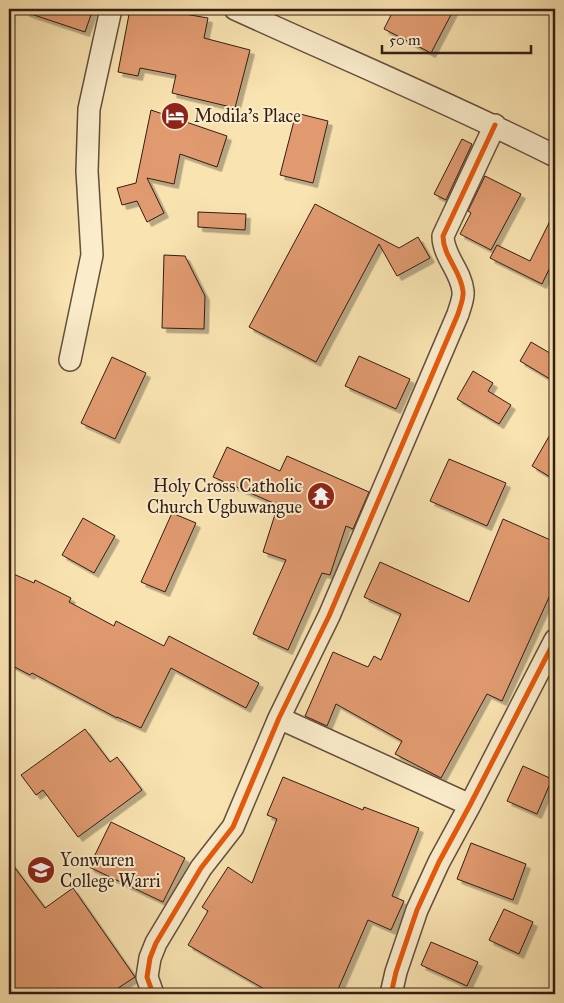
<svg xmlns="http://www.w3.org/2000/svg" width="564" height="1003" viewBox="0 0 564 1003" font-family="'IM FELL Great Primer',serif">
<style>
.building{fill:#e19a70;stroke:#321d15;filter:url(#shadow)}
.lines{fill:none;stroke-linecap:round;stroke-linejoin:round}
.street-casing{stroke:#644e3c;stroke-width:24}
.street{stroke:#fbedcc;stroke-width:21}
.cycleway-casing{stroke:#fbedcc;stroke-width:8}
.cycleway{stroke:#e8590c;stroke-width:5}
.labels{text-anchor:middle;stroke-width:4;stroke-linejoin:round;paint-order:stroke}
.poi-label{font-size:18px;fill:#321d15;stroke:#fbedcc;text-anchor:start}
</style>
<defs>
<filter id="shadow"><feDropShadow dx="4.5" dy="4.5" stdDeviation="0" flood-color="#0004"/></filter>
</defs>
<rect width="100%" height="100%" fill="#f9e3b1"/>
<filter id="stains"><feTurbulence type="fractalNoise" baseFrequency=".004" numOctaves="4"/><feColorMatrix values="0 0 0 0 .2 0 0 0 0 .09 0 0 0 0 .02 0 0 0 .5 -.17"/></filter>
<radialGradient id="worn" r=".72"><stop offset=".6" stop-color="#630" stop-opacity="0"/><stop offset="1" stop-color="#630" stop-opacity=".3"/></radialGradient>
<path class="building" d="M25,9H93L85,32L25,12Z
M130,9H180L179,13L208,18L204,38L250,50L235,108L172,93L176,75L140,68L138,76L118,72Z
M394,9H454L431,53L384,29Z
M151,110L227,136L217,167L180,154L174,184L147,178L164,213L147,222L137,201L122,205L117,188L136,183Z
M296,113L328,121L313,183L280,175Z
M462,139L472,144L446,200L434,194Z
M485,176L521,194L491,250L460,234L471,213L468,211Z
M315,204L399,248L418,237L430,258L397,276L379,244L316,362L249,327Z
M555,211V257L542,284L490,258L497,245L530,261Z
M198,212L246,214L245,230L198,227Z
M164,255L185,256L205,296L204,329L162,328Z
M531,342L555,356V382L520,361Z
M359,356L410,379L396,409L345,386Z
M112,357L146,373L115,439L81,423Z
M473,371L493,383L488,391L511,405L499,424L457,399Z
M555,426V480L532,466Z
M227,447L280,471L287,456L369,492L353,529L346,526L330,575L322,573L288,650L253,634L286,560L263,552L278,505L213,477Z
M449,459L506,483L487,526L430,501Z
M172,513L196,523L165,592L141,582Z
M83,518L115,536L94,573L62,555Z
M503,519L555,542V584L502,701L487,694L441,778L395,754L402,741L336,704L327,726L305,716L333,652L368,667L374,656L381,660L401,614L364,597L380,562L469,602Z
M9,572L34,583L35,580L71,598L69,602L114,626L116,621L164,646L169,636L259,683L246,708L171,668L141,728L117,717V718L32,673L30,675L9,664Z
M85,729L110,762L117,757L142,790L78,837L43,790L36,795L21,775Z
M523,766L552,779L537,814L507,801Z
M283,777L363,810L364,807L419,828L392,896L404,901L391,930L368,920L336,994H273L188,945L208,911L202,907L228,867L252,883L277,819L267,815Z
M111,822L185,858L163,902L89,867Z
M471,843L526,864L513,900L457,879Z
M9,860L45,908L73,888L135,977L109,994H13L9,988Z
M504,909L533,922L519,954L489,940Z
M431,942L478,962L467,986L421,965Z"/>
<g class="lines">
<defs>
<path id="street" d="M235,9C342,58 450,103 555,156
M70,360L92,255L87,171L89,109L111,9
M279,718L470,805
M153,994L147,977L150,958L156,943L201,868L233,827L279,718L329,616L458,314C460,307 464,298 463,291C461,271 443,256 443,236L495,125
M391,994L396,972L417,910L439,862L470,805L555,640"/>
</defs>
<use href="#street" class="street-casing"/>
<use href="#street" class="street"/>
<defs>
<path id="cycleway" d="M153,994L147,977L150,958L156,943L201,868L233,827L279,718L329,616L458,314C460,307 464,298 463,291C461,271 443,256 443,236L495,125
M391,994L396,972L417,910L439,862L470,805L555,640"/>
</defs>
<use href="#cycleway" class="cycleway-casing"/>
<use href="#cycleway" class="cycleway"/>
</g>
<defs>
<symbol id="hotel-disc" viewBox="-11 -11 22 22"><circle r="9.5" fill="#8f2418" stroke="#fbedcc"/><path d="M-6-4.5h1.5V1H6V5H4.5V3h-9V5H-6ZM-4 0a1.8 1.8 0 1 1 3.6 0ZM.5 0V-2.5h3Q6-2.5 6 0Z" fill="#fff"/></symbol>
<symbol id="temple-disc" viewBox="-11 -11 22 22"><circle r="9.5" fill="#8f2418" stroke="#fbedcc"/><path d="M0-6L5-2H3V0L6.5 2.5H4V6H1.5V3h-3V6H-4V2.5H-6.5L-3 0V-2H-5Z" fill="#fff"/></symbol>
<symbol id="university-disc" viewBox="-11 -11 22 22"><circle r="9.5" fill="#8f2418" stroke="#fbedcc"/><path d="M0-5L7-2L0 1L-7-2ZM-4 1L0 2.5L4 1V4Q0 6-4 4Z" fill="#fff"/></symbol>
</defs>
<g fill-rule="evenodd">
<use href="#hotel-disc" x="159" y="100" width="32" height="32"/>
<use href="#temple-disc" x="305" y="480" width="32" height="32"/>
<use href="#university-disc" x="25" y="854" width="32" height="32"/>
</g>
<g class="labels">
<g class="poi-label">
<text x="194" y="122">Modila's Place</text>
<text x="302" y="492" text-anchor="end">Holy Cross Catholic<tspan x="302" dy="21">Church Ugbuwangue</tspan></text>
<text x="60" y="866">Yonwuren<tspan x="60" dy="21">College Warri</tspan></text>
</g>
</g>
<rect width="564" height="1003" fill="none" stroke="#f9e3b1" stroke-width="30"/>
<rect x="10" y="10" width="544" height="983" fill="none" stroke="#321d15" stroke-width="2.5"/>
<rect x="15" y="15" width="534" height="973" fill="none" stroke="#321d15"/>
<path d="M382 45v8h149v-8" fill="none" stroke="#321d15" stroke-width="2.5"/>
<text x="389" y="45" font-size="15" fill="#321d15" stroke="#fbedcc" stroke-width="4" paint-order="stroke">50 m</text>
<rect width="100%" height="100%" filter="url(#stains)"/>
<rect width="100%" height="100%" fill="url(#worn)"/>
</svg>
